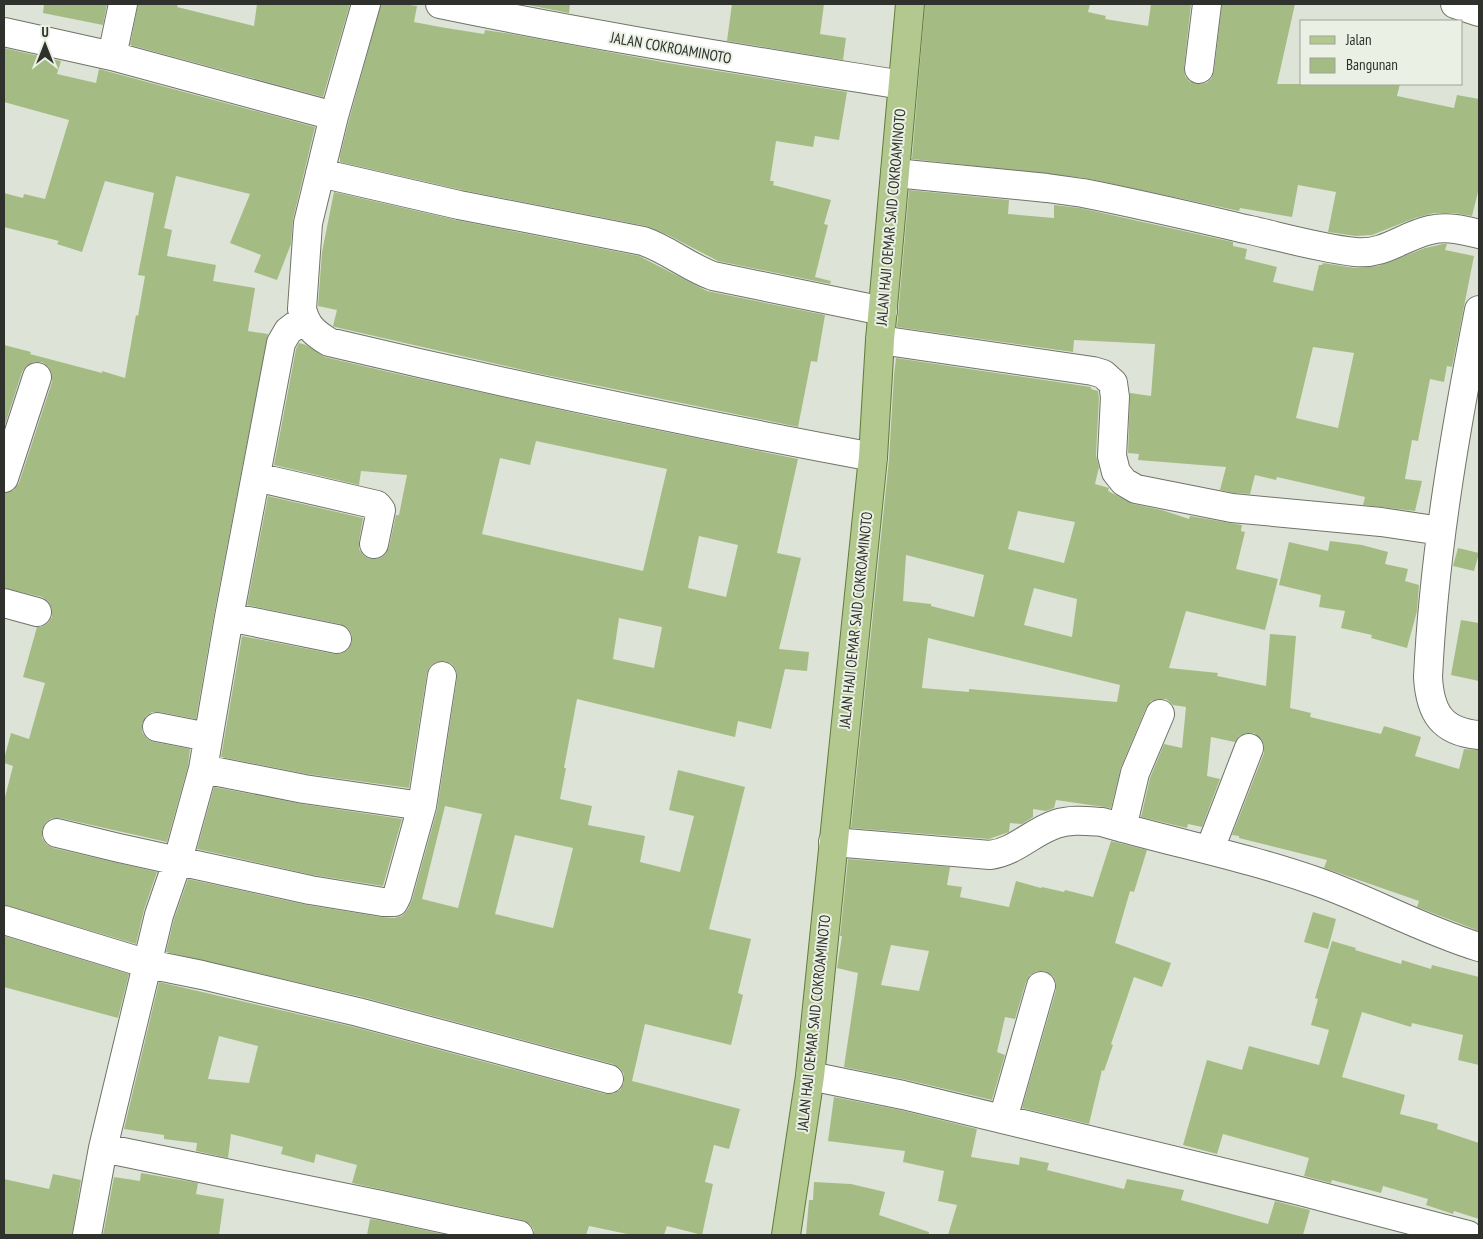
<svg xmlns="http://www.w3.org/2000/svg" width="1483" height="1239" viewBox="0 0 1483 1239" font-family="'PT Sans Narrow',sans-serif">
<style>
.building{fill:#a4bc84;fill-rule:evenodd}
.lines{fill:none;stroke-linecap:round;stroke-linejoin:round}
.minor-casing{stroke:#6f7468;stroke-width:30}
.major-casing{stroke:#627b3a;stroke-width:30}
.minor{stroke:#fff;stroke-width:28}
.major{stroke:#b2c88e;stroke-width:28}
.labels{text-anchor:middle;stroke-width:4;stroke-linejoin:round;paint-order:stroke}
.street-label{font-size:15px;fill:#2e312c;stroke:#eaf0e3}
</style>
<rect width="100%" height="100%" fill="#dde3d6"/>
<path class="building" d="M44,4H107L103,25L43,13Z
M138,4H178L177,7L254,26L257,4H350L323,97L130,45Z
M381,4H403L417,6L414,22L440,27L484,34L485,30L511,34L668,63L847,92L839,140L815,136L813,147L776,141L770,181H774L773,185L831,200L824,224L828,225L815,277L831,281L830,284L718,261L668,235L646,226L462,190L340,162V156L349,120Z
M523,4H570L569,13Z
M732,4H824L820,34L846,38L843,60L727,41Z
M925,4H1090L1088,12L1106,16L1105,19L1148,26L1151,4H1191L1184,68L1185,76L1189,81L1198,84L1206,83L1211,79L1214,71L1222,4H1295L1277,84H1400L1397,96L1454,108L1457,95L1479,99V188L1472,216L1454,213H1434L1415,218L1372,235L1356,236L1328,232L1336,192L1298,185L1292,217L1240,208L1239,211L1085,178L912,159Z
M4,48L61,61L57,74L96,83L99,69L315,127L293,219L291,244L277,280L254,272L261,255L230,243L250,194L176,176L164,228L172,230L167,256L216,265L213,281L255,288L248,331L268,334L214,614L196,719L160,712H152L146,716L142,724V732L147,739L154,742L190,749L188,766L167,842L60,818H52L46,822L42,830V838L46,844L53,848L157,872L144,910L136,944L4,905V801L13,766L4,763V759L11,733L29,739L45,683L23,677L37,627H41L48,623L52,617V609L48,601L42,597L4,588V493L14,490L19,483L52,382V374L49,367L42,362H34L26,366L22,372L4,428V345L31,352L30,354L102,373V371L125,378L136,315L138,316L145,276L138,275L154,193L105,181L82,252L57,244L59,241L4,227V193L23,198L24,194L45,199L69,120L4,102Z
M909,190L1009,200L1008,214L1054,218V205L1080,208L1233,242V246L1247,249L1245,259L1277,267L1273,282L1313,291L1319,265H1322L1323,263L1355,268L1378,266L1425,248L1443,244H1447L1445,250L1474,256L1452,367L1447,366L1444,382L1430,379L1418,441L1412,440L1405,479L1422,481L1415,511L1363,505L1365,497L1277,477L1276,480L1255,475L1250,494L1234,493L1220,490L1226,467L1138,460L1139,454L1128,453L1130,393L1151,396L1155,344L1074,340L1073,352L897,327ZM1313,347L1354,353L1338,428L1296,418Z
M334,192L456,220L639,256L707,291L825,315L817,362L811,361L798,427L536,373L335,327L333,326L337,310L318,306L322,252Z
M299,343L306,345L325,357L393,373L597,418L798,459L777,553L801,558L779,649L809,652L807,671L785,669L771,729L738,721L735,737L577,699L564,768H566L560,799L592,806L588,825L645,836L640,862L680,872L694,816L669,810L678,770L745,787L709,929L751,939L738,993L743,995L731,1045L645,1024L632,1081L740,1109L729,1149L714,1145L705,1182L713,1184L702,1235L667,1226L664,1235H632L589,1226L586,1235H534V1230L530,1224L522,1220L352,1183L357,1165L316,1154L314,1163L281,1154L283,1147L231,1134L228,1158L196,1151L197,1143L164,1139V1135L124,1129L159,982L354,1027L605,1094H613L620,1090L624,1083V1074L620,1068L613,1064L362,997L166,952L174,919L188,879L307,905L381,917L394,918L402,916L408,909L412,900L437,810L457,678L456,670L452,664L445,661L436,662L430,666L427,673L409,788L307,774L221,757L242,636L334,654H341L348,650L352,642V635L348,628L340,624L247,605L268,496L363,518L359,541V549L364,556L371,559H378L385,555L389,547L396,515H399L407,475L361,471L359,485L274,465L296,349ZM536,441L667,469L643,571L482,534L500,458L530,465ZM699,536L738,545L726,597L688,588ZM619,618L662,627L654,668L613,659ZM445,806L482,814L458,908L422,899ZM515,835L573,848L553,928L495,914ZM219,1036L258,1046L249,1083L208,1079Z
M896,358L1091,387V389L1098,391L1099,398L1096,455L1099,467L1095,484L1109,488L1108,491L1133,504L1162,510L1189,519L1190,516L1242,525L1241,531L1245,532L1236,569L1278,579L1265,630L1186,611L1169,668L1218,673L1217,676L1266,686L1270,634L1296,636L1290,708L1311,713L1310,717L1381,734L1384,726L1421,737L1415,756L1459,769L1464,749L1479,750V931L1417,907L1419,901L1324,868L1327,860L1239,838V836L1232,835L1264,753V745L1261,739L1254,733H1246L1239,736L1235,742L1211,737L1207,776L1220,779L1202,827L1188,824L1187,828L1141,817L1150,778L1164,744L1182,748L1186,707L1173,705L1166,699H1158L1151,701L1146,708L1121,767L1111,808L1056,800L1054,808L1046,811L1033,809V817L1022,824L1010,823L1009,832L989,839L851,828L889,459L894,375ZM1018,511L1075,522L1064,563L1008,549ZM906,555L984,575L974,617L931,606V604L903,601ZM1034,588L1077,599L1072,637L1024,625ZM928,638L1120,685L1117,702L969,689V692L922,688Z
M1330,541L1362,545L1388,552L1385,564L1408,569L1405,581L1419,585L1417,611L1407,648L1371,638L1372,635L1341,628L1345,611L1319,607L1321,595L1279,585L1289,542L1328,551Z
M1458,548L1479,553L1474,571L1453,566Z
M1461,620L1479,623V681L1451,675Z
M214,787L302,804L402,819L383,886L313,875L197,849Z
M1111,841L1147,850L1134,892L1130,891L1115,943L1171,963L1162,987L1134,977L1111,1044L1113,1045L1104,1071L1102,1070L1089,1124L1022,1108L1056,990V983L1053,976L1045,971H1037L1030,975L1026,982L1015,1019L1005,1017L997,1052L1005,1055L992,1100L907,1080L844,1067L858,973L837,968L842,936H840L848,859L950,867L947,885L962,887L960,897L1009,907L1016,881L1041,888L1042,887L1064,892L1065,890L1093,897ZM891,945L929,951L919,991L881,985Z
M1313,912L1336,919L1328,949L1304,942Z
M4,936L129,974L118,1018L4,987Z
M1332,941L1356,948L1355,950L1401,964L1402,960L1431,969L1432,965L1479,977V1065L1458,1060L1463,1035L1412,1023L1411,1027L1362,1012L1342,1077L1405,1095L1400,1114L1438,1124L1437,1129L1479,1143V1219L1454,1211L1453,1214L1426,1205L1428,1199L1383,1186L1381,1193L1332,1180L1331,1183L1304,1176L1309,1158L1223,1134L1217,1154L1183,1145L1207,1060L1242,1070L1249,1046L1319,1065L1329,1030L1311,1025L1318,999L1315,998Z
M834,1097L900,1110L977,1129L971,1157L1019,1165L1020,1157L1049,1163L1047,1170L1124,1189L1127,1179L1184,1190L1181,1200L1268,1224L1275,1201L1310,1210L1303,1235H948L957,1205L938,1201L944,1171L903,1162L905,1151L828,1141Z
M141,1173L198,1183L196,1194L224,1199L219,1235H103L114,1177L140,1181Z
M53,1174L81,1180L72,1235H4V1179L49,1189Z
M814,1182L851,1184L885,1192L879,1215L929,1232V1235H806L809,1200H813Z
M370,1219L378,1220L447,1235H367Z"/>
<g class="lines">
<defs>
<path id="minor" d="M366,4L334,116L308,223L302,309C306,326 314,333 329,342C510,385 691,423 873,457
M440,4C594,36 748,60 902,85
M1455,4L1479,12
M4,32L112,56L123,4
M112,56L334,116
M1199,69L1207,4
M320,173L459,205L643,241C669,250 688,267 713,276L883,311
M895,173L1047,188L1083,193C1139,204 1194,217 1250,230C1285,238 1320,248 1355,252C1385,255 1403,236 1430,230C1447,226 1464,230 1479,234
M1479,310C1455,431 1434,554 1428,677C1430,713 1442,732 1479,735
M880,340L1093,371L1103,374L1113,383L1115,397L1112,456L1116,472L1124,482L1136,489L1232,508L1381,522L1441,531
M256,477L377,505L381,510L374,544
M4,478L37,377
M4,603L37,612
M229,617L337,639
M157,727L208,737
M203,769L304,789L422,806
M1122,828L1135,773L1160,714
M57,833L119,848L310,890L383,902H394L397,896L422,806L442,676
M833,842L990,855C1015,852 1032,832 1056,824C1071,819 1087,821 1102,822C1174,843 1247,857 1318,882C1372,901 1423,930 1479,947
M1210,849L1249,748
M4,920L148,964L202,975L358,1012L609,1079
M810,1076L903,1095L1296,1190L1468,1235
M1003,1119L1041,986
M103,1148L381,1205L519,1235
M87,1235L103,1148L159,915L178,860L203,769L229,617L281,343L288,331L304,319"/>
<path id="major" d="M786,1235L810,1076L873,457L880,340L910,4"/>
</defs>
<use href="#minor" class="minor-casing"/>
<use href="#major" class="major-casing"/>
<use href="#minor" class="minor"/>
<use href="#major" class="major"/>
</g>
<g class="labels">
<g class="street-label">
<text transform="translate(671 48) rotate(10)" y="5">JALAN COKROAMINOTO</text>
<text transform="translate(891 217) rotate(-85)" y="5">JALAN HAJI OEMAR SAID COKROAMINOTO</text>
<text transform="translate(856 620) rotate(-84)" y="5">JALAN HAJI OEMAR SAID COKROAMINOTO</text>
<text transform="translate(814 1023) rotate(-84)" y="5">JALAN HAJI OEMAR SAID COKROAMINOTO</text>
</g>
</g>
<rect width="1483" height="1239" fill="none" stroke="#2e312c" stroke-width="10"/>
<rect x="1300" y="20" width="162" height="65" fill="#eaf0e3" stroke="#9fa49a"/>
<rect x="1310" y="36" width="25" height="8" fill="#b2c88e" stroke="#9fa49a"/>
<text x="1346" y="45" font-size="15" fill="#2e312c">Jalan</text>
<rect x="1310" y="58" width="25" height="15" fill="#a4bc84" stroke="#9fa49a"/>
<text x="1346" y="70" font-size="15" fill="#2e312c">Bangunan</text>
<g transform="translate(45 45)" stroke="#eaf0e3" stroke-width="4" paint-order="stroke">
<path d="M0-4L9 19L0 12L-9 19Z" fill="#2e312c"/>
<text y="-8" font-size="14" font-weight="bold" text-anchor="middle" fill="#2e312c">U</text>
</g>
</svg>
